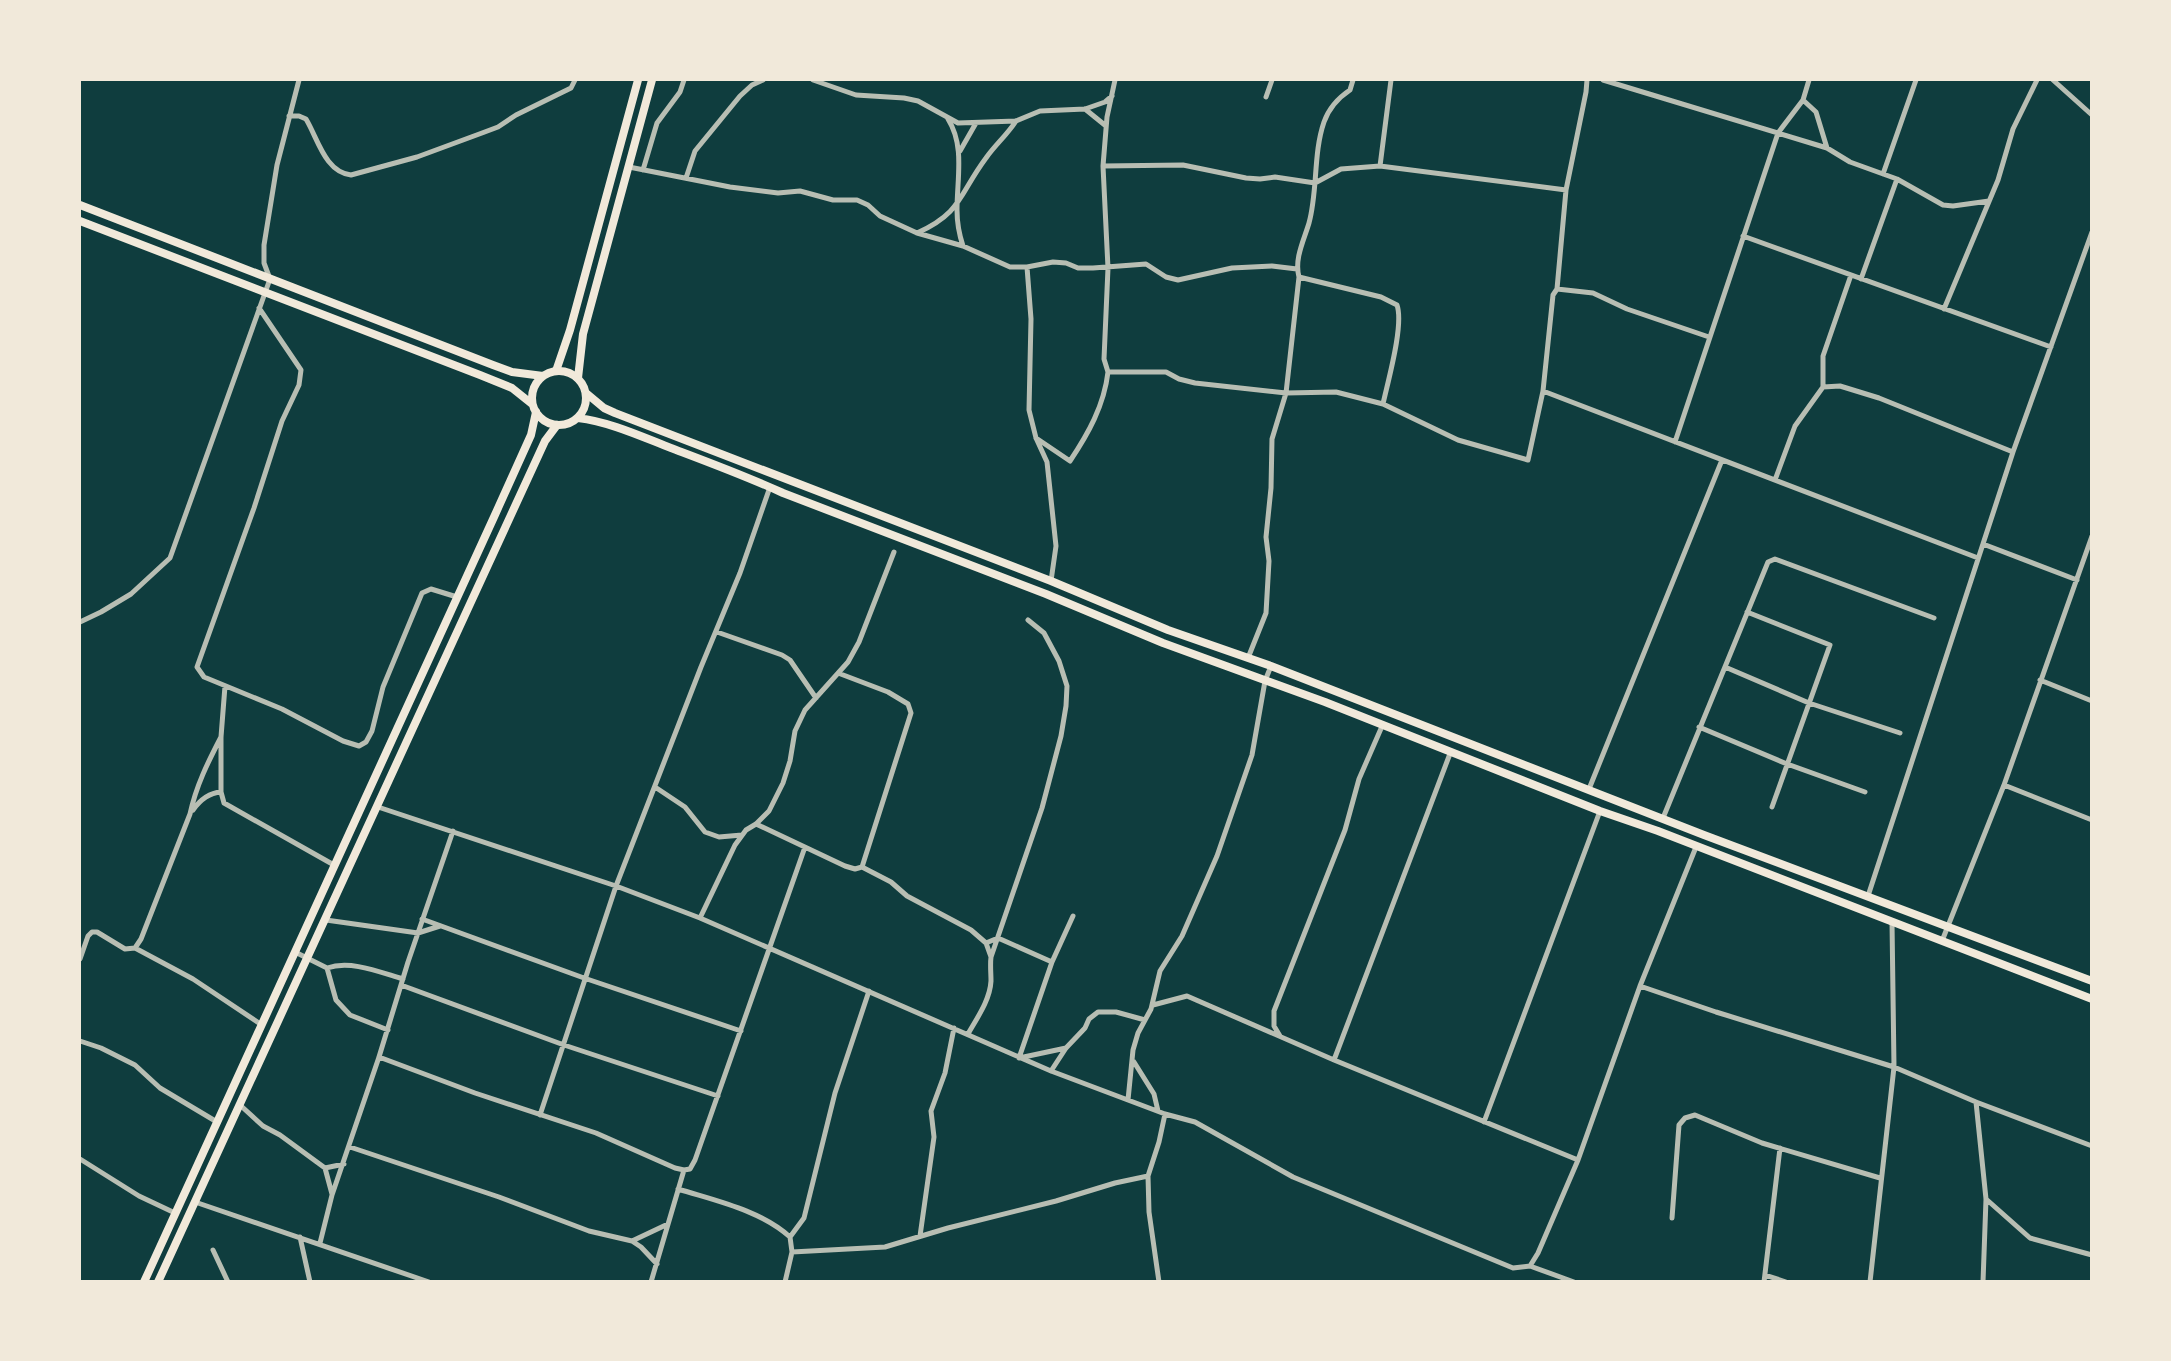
<svg xmlns="http://www.w3.org/2000/svg" width="2171" height="1361" viewBox="0 0 2171 1361" font-family="'Asap Condensed',sans-serif">
<style>
.lines{fill:none;stroke-linecap:round;stroke-linejoin:round}
.minor{stroke:#b8beb3;stroke-width:5}
.secondary{stroke:#f1e9da;stroke-width:8}
.primary{stroke:#f1e9da;stroke-width:8}
</style>
<rect width="100%" height="100%" fill="#0f3d3e"/>
<g class="lines">
<path class="minor" d="M813,80L856,95L904,98L918,101L958,123L1016,121L1040,111L1085,109L1105,102L1112,96
M1603,80L1827,148L1850,162L1897,179L1943,205L1953,206L1989,201
M2053,80L2092,115
M1266,97L1272,80
M1803,100L1816,112L1827,148
M1085,109L1106,126
M289,116H299L306,119C318,139 325,172 351,175L417,157L482,133L498,127L516,115L571,88L575,80
M948,119C965,146 957,178 957,210C957,222 959,234 963,246
M960,151L976,123
M1103,166L1183,165L1246,178L1260,179L1275,177L1315,183L1341,169L1380,166L1566,190
M1380,166L1391,80
M629,167L730,187L778,193L800,191L833,200H857L868,205L880,216L917,233L963,246L1010,267H1027L1053,262L1066,263L1078,268H1093L1146,264L1166,277L1178,280L1232,268L1272,266L1297,269
M643,170L657,123L680,92L684,80
M1883,174L1916,80
M686,178L695,151L740,96L752,85L763,80
M917,233C962,213 959,194 986,158C995,145 1007,135 1016,121
M1743,236L2051,347
M1027,267L1031,319L1029,410L1036,438L1047,462L1056,546L1051,581
M1299,277L1381,297L1397,305C1404,325 1388,381 1383,404
M1861,279L1897,179
M1557,289L1593,293L1627,309L1709,337
M259,308L301,370L299,385L282,421L254,508L197,667L204,677L282,709L343,741L359,746L366,742L372,731L383,687L422,593L431,589L457,597
M1944,309L1998,180L2013,129L2037,80
M1108,372L1104,359L1108,268L1103,166L1107,117L1115,80
M1823,387V356L1851,275
M1543,391L1978,558
M1036,438L1070,461C1088,434 1104,406 1108,372H1166L1179,379L1195,383L1286,393L1336,392L1383,404L1458,440L1528,460L1543,391L1553,295L1557,289L1566,190L1586,92L1587,80
M1675,442L1778,133L1803,100L1809,80
M1775,480L1795,426L1823,387L1840,386L1879,398L2013,452
M1983,544L2077,580
M1747,612L1830,645L1772,807
M80,622L101,612L131,594L170,558L270,279L264,263V245L277,165L299,80
M717,632L782,655L790,660L816,698
M1248,658L1266,613L1269,561L1266,537L1271,488L1272,439L1286,393L1299,277C1294,259 1304,240 1309,223C1318,190 1313,154 1324,122C1329,108 1338,98 1350,90L1353,80
M1725,667L1809,703L1900,733
M2040,680L2092,701
M225,686L221,737V792L224,803L334,865
M1699,727L1787,764L1865,792
M2004,785L2092,820
M655,787L685,807L705,832L719,837L742,835
M1589,789L1722,460
M378,807L616,886L700,918L1051,1071L1165,1114L1195,1122L1293,1177L1513,1268L1530,1266L1538,1253L1578,1160L1640,986L1696,847
M193,810C200,800 208,793 221,792
M1663,818L1768,562L1775,559L1934,618
M756,824L845,866L855,869L862,867L911,713L908,704L888,692L838,673
M862,867L891,882L907,896L971,930L986,943L991,957
M1868,896L2013,452L2092,232
M700,918L735,845L746,830L756,824L769,811L783,783L790,761L795,731L805,710L848,662L859,642L894,552
M422,919L584,978L741,1031
M326,920L418,933L440,926
M1942,941L2004,785L2092,536
M986,943L998,938L1052,962
M135,948L193,979L262,1025
M295,952L327,968C351,960 379,972 403,979
M80,959L88,936L92,932H97L125,949L135,948L141,939L190,814C196,786 208,762 221,737
M327,968L336,1000L350,1015L388,1030
M401,985L564,1045L718,1096
M1640,986L1716,1012L1894,1067L1976,1102L2092,1146
M1153,1005L1187,996L1334,1060L1578,1160
M968,1034C977,1018 990,1000 991,981C991,973 990,965 991,957L1042,808L1061,736L1066,706L1067,686L1059,661L1044,633L1028,620
M1280,1036L1274,1026V1011L1345,830L1359,779L1383,724
M80,1041L101,1048L135,1065L160,1088L217,1122
M379,1057L475,1093L596,1133L675,1168L684,1170L690,1169L695,1160L805,847
M1019,1058L1052,962L1073,916
M1019,1058L1066,1048
M1334,1060L1451,751
M1134,1062L1154,1094L1158,1111
M1051,1071L1066,1048L1085,1028L1089,1019L1098,1012H1116L1145,1020
M1128,1100L1133,1050L1138,1033L1151,1009L1160,971L1182,936L1217,856L1252,755L1265,681L1271,666
M1976,1102L1986,1199L1983,1282
M240,1105L263,1126L280,1135L325,1168L332,1194
M540,1115L616,886L701,667L740,573L770,487
M1484,1122L1600,811
M350,1147L499,1197L589,1231L632,1241L641,1247L657,1264
M80,1159L139,1196L175,1213
M325,1168L344,1164
M678,1189C716,1201 760,1210 790,1237L792,1252L785,1282
M1986,1199L2030,1238L2092,1255
M195,1202L429,1282
M1672,1218L1679,1125L1685,1118L1695,1115L1762,1143L1880,1178
M920,1236L934,1137L931,1111L945,1073L954,1028
M300,1237L310,1282
M790,1237L804,1218L835,1093L869,991
M632,1241L668,1224
M320,1243L332,1195L379,1057L408,962L453,831
M213,1250L228,1282
M792,1252L885,1247L948,1228L1056,1201L1115,1183L1148,1176
M1530,1266L1574,1282
M1765,1275L1786,1282
M651,1282L684,1170
M1159,1282L1149,1212L1148,1176L1159,1142L1165,1114
M1764,1282L1780,1148
M1870,1282L1894,1067L1892,922"/>
<path class="secondary" d="M556,371L570,330L638,80
M578,378L583,334L652,80
M144,1282L494,517L531,435L536,412
M158,1282L545,441L557,425"/>
<path class="primary" d="M80,205L493,365L512,372L543,376
M80,221L480,375L512,388L532,404
M532 398a27 27 0 1 1 54 0a27 27 0 1 1-54 0Z
M586,393L604,408L615,413L1051,581L1168,630L1271,666L1704,835L2092,981
M578,418C610,422 640,436 671,448C708,462 746,476 783,493L1046,594L1163,643L1325,702L1600,811L1658,831L2092,999"/>
</g>
<rect width="2171" height="1361" fill="none" stroke="#f1e9da" stroke-width="162"/>
</svg>
